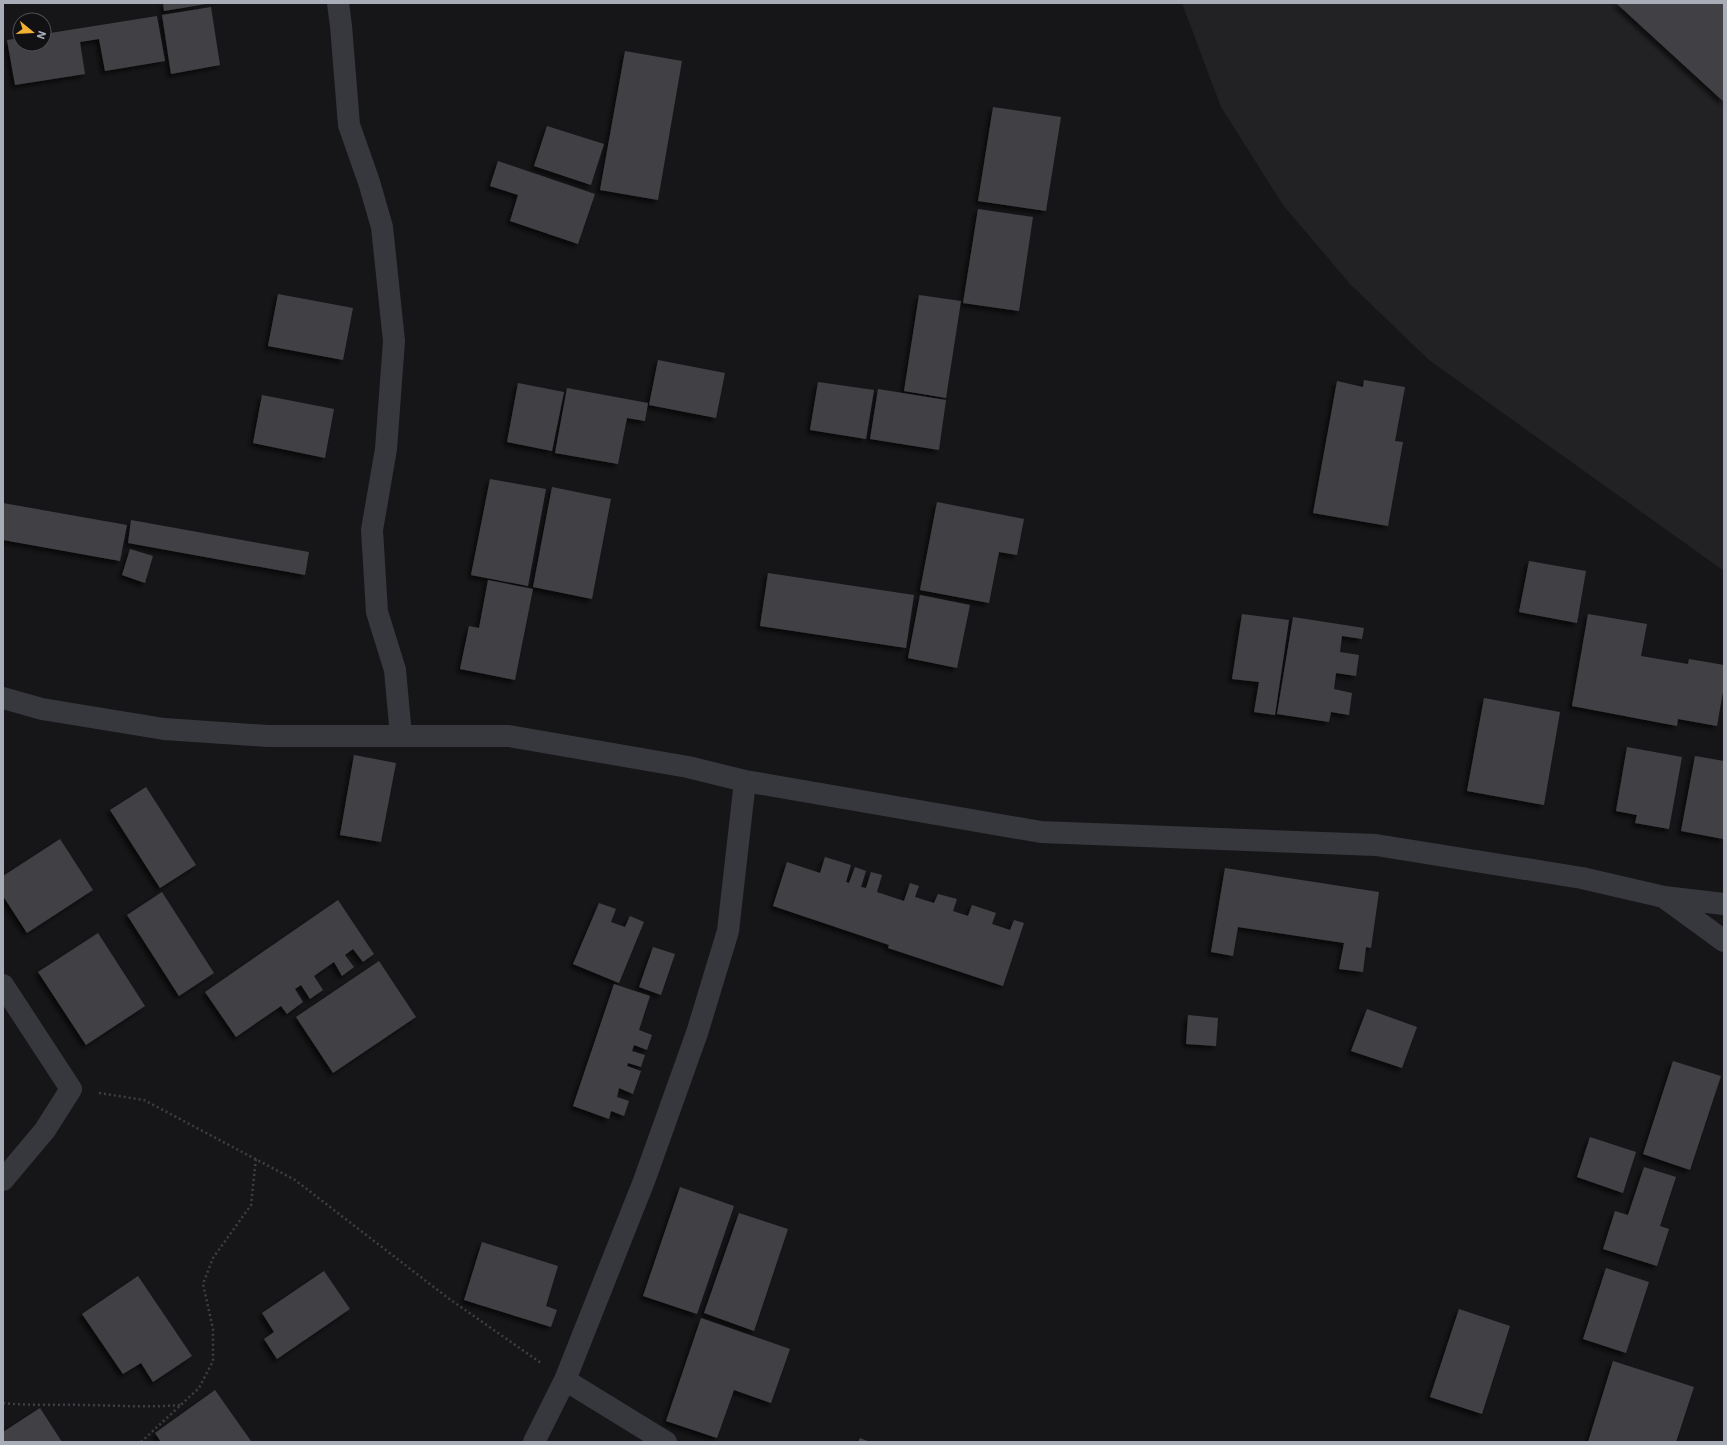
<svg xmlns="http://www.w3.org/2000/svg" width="1727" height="1445" viewBox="0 0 1727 1445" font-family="'IBM Plex Sans',sans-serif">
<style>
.built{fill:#222225}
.building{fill:#404145;filter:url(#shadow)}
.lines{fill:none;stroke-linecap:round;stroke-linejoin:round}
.path{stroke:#3d3f44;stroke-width:2.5;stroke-dasharray:2 3;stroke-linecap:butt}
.minor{stroke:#37383d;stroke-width:22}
</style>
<defs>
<filter id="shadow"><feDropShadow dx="-3.5" dy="3.5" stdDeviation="2" flood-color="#0009"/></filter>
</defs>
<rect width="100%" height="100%" fill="#161618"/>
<path class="built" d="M1182,3H1724V571L1429,360L1350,284L1283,205L1221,107Z"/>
<path class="building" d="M163,3H206V4L164,11Z
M1616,3H1724V102Z
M211,7L220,65L171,74L162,15Z
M157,16L165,61L105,71L99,39L80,42L85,74L15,85L7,40L20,38V44H44V34Z
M625,51L682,61L658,200L600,190Z
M993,107L1061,117L1046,211L978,201Z
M547,126L604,144L591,185L534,166Z
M498,161L595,194L578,244L510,221L518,195L490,186Z
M978,209L1033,217L1019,311L963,303Z
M278,294L353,308L343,360L268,346Z
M919,295L961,301L946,398L904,391Z
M658,360L725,373L716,418L649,405Z
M1364,380L1405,387L1395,441L1403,442L1388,526L1313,513L1337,381L1363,387Z
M818,382L874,390L866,439L810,430Z
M518,383L564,392L552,451L507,442Z
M567,388L648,403L645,421L627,418L618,464L555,453Z
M878,389L946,400L939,450L870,439Z
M262,395L334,409L325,458L253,443Z
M490,479L546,489L528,586L471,575Z
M552,487L611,499L592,599L533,587Z
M937,502L1024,519L1017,555L999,552L989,603L920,590Z
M3,503L127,525L120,561L3,540Z
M131,520L309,552L305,575L128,543Z
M130,549L153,556L145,583L122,575Z
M1529,561L1586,571L1577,623L1519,612Z
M768,573L914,595L906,648L760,626Z
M488,580L533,589L515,680L460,669L469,626L479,628Z
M920,595L970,605L957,668L908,658Z
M1242,614L1289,620L1275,715L1254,712L1259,682L1232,679Z
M1588,614L1647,624L1641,656L1688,664L1689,659L1724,665V686L1717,726L1678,719L1677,726L1572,706Z
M1293,617L1364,628L1362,639L1342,636L1340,652L1359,655L1356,676L1336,673L1334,689L1352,693L1349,715L1331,712L1329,722L1277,714Z
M1484,698L1560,712L1544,805L1467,791Z
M1627,747L1682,757L1669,829L1635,823L1637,815L1616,811Z
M354,755L396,763L381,842L340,835Z
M1695,756L1724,761L1723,839L1681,831Z
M146,787L196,865L160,888L110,810Z
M60,839L93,890L27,933L3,896V876Z
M825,857L851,865L846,882L849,883L855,867L866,871L861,887L866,888L871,872L882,875L877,892L904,901L910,883L919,886L915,897L934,903L938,894L957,899L953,911L968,916L972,905L996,913L992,924L1010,930L1014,920L1024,923L1003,986L888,948L889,945L773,906L787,862L820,873Z
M1225,868L1379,892L1371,948L1366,947L1363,972L1339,969L1344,943L1238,927L1233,956L1211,952Z
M162,892L214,973L179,996L127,915Z
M338,900L374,954L363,962L353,949L345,955L354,967L342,976L334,962L314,976L323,990L310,999L301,985L295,989L303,1002L287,1014L281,1006L236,1037L205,992Z
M599,903L616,909L611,922L625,927L630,916L644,922L619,983L573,964Z
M98,933L145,1006L86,1045L38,972Z
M653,947L675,954L661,995L639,987Z
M379,961L416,1017L333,1073L296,1017Z
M614,984L650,996L639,1030L652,1035L647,1050L634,1045L632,1051L645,1055L641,1067L628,1063L627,1066L641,1071L633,1094L619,1088L617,1097L629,1101L624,1116L611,1111L609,1119L573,1106Z
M1367,1009L1417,1027L1402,1068L1351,1051Z
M1188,1015L1218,1018L1216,1046L1186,1044Z
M1673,1061L1721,1076L1690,1170L1643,1154Z
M1590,1137L1636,1152L1623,1193L1577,1177Z
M1644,1167L1676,1177L1660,1226L1669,1229L1657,1266L1603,1249L1615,1211L1628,1215Z
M680,1187L734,1206L697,1314L643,1296Z
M739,1213L788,1229L754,1331L704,1313Z
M482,1242L558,1266L546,1306L557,1310L551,1327L464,1300Z
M1606,1268L1649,1282L1626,1353L1583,1339Z
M324,1271L350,1309L277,1359L264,1339L274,1332L262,1313Z
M138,1276L192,1356L153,1382L141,1363L123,1374L82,1314Z
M1459,1309L1510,1326L1482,1414L1430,1397Z
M701,1318L790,1349L771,1403L734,1390L717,1438L666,1421Z
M1613,1361L1694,1387L1676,1442H1588Z
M215,1390L251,1441L161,1442L155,1433Z
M40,1408L62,1442H3V1432Z
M860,1438L870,1442H858Z"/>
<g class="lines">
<path class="path" d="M99,1093L144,1100L295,1180L448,1298L541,1363
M3,1403C29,1406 54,1404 79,1405C113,1405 147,1408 180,1405
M141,1442L199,1388L213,1361V1329L203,1284L213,1258L251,1205L256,1158"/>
<path class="minor" d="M338,3L341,26L349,125L369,182L382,227L394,341L386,449L372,530L377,612L395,670L401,736
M3,698L42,709L164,729L268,736H509L688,767L745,781L1041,832L1376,845L1582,878L1664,897L1724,904
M1665,898L1724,941
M3,985L71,1089L45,1130L3,1180
M565,1380L666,1442
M534,1442L565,1380L644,1181L697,1033L728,931L745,781"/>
</g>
<rect width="1727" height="1445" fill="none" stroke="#a8adb8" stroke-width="8"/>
<g transform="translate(32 32) rotate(108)"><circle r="19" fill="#111113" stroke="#4d4f55"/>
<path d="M0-3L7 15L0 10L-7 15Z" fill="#f2b134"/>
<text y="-6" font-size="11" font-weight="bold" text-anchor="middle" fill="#a8adb8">N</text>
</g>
</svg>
